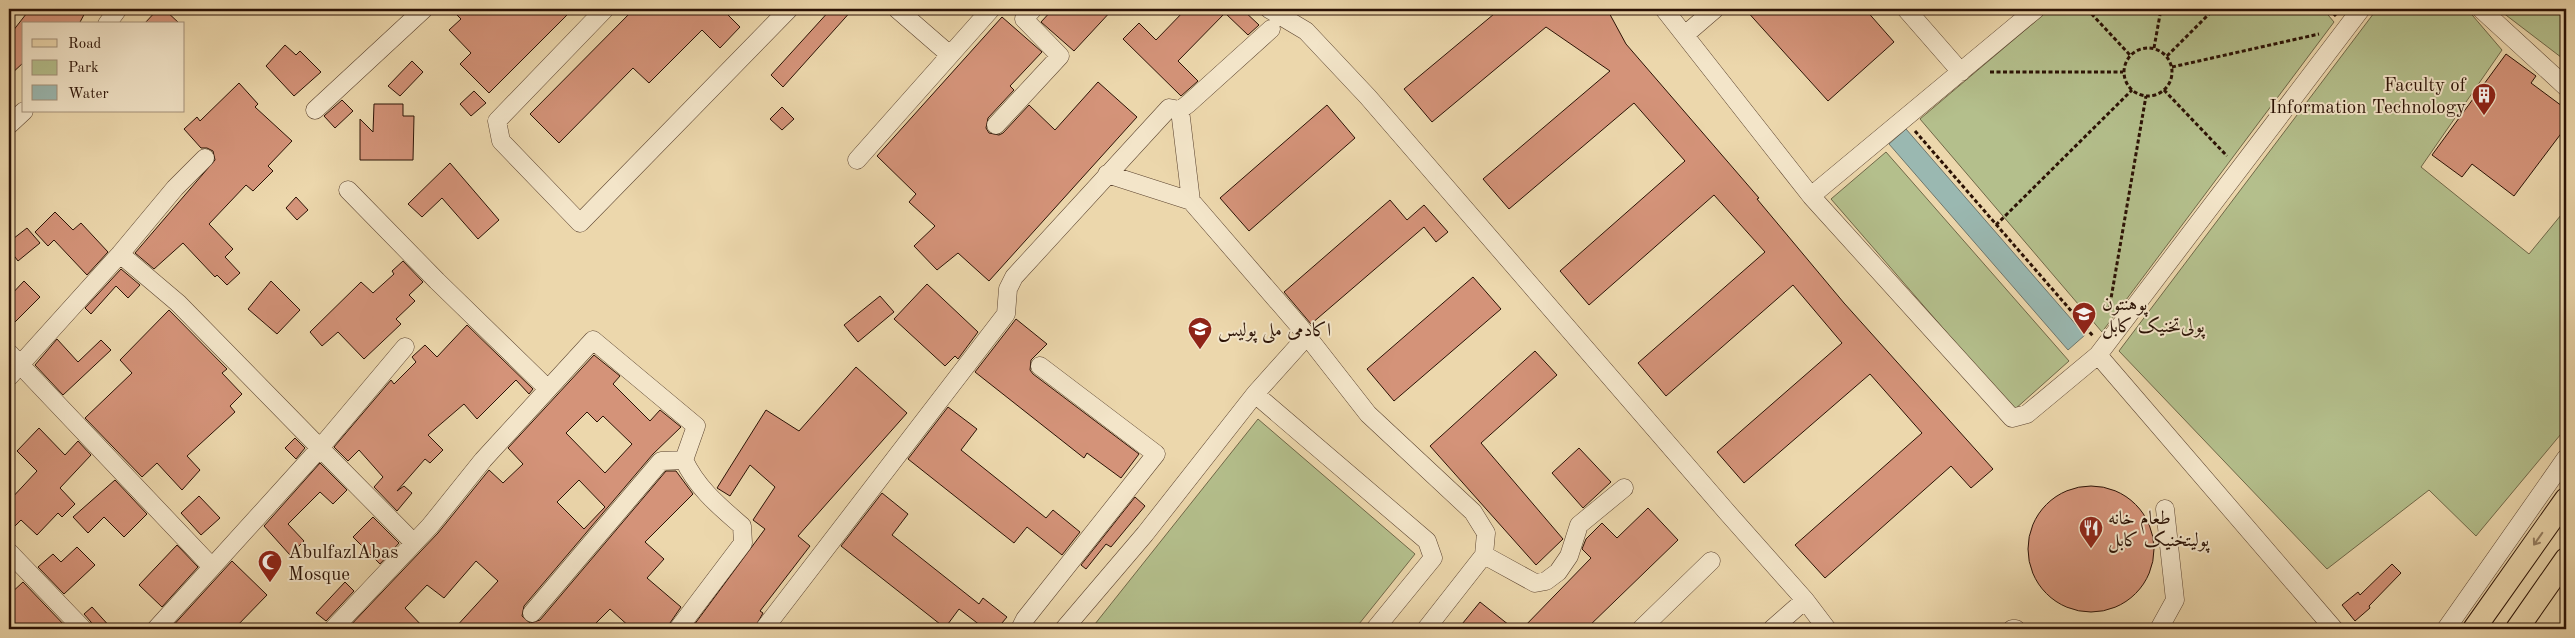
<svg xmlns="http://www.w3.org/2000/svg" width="2575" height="638" viewBox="0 0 2575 638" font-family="'Old Standard TT',Amiri,serif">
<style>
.green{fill:#b4bf8c;stroke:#706848}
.water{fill:#9ab8b1;stroke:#6e766c}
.building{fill:#d49379;stroke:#2b1205;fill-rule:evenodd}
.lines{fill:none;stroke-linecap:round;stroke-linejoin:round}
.minor-casing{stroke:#5b432f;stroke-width:19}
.major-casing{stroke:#2b1205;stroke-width:24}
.path{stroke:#2b1205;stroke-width:3;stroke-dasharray:4 2.5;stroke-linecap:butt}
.minor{stroke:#f3e5c9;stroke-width:18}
.major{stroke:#ecd7ac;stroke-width:22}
.oneway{stroke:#957e61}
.labels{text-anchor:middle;stroke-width:4;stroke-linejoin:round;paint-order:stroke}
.poi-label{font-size:19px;fill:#2b1205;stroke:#f3e5c9;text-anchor:start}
</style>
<rect width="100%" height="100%" fill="#ecd7ac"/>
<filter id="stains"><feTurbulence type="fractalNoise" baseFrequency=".004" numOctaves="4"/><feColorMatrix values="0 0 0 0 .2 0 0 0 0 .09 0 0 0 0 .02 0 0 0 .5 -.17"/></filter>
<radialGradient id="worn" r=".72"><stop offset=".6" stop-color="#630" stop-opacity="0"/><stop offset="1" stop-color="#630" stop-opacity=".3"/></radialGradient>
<path class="green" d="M2050,9H2323L2334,22L2102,332L1920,119Z
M2377,9H2467L2502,50L2421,167L2529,254L2566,209V428L2476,536L2429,490L2327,569L2119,351Z
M2498,9H2566V61Z
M1886,152L2069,361L2014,410L1831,199Z
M1258,419L1415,554L1355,629H1091Z
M2078 547a13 13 0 1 1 26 0a13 13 0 1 1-26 0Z"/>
<path class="water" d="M1906,129L2085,335L2068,350L1889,144Z"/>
<path class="building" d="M30,9H87L79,24H24V62L9,76V36Z
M158,9H164L180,24H144Z
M451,9H573L489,93L460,64L471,53L449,30L461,19Z
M634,9H722L740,27L720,48L702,30L649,83L633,68L559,143L530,114Z
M831,9H853L783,87L771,75Z
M1053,9H1113L1074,51L1041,22Z
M1186,9H1242L1259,25L1248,35L1225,13L1178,61L1198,81L1181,96L1123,39L1139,23L1156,40Z
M1500,9H1607L1626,44L1759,198L1757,199L1844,303L1993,469L1971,488L1951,466L1825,578L1795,545L1922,433L1870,374L1744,483L1717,452L1842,343L1793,285L1666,396L1638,363L1765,252L1714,195L1589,305L1560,271L1685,161L1634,103L1509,209L1483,179L1610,71L1546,27L1432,122L1404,89Z
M1745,9H1865L1894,42L1828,101Z
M1002,17L1042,52L1010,86L1014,90L988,118L986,128L989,133L999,135L1003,133L1029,105L1055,130L1098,82L1137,117L989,281L958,253L937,270L914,246L935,226L909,202L916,194L877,156Z
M285,45L296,55L300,51L321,72L294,96L266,66Z
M2506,54L2536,76L2531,83L2566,109V127L2514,196L2472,164L2462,177L2432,155Z
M412,61L423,72L400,96L388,86Z
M239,83L258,104L255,107L292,141L268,166L273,171L253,191L246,185L209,224L233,249L225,257L240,273L227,285L217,275L215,277L183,243L154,269L135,253L215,160L213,151L207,148H201L184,129L197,117L200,121Z
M474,91L486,103L471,116L460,104Z
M342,100L353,111L335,128L324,116Z
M374,104H403V116H414L413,160H360V119L373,132Z
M1327,105L1355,138L1249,231L1220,198Z
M782,107L794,119L782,130L770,119Z
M450,163L499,220L478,239L442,198L422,217L408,204Z
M296,197L308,210L297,220L286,208Z
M1390,200L1407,220L1424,205L1448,232L1436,242L1424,227L1311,324L1284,292Z
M55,212L73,230L81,223L108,252L87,275L54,240L48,246L35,232Z
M27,228L40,243L18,261L9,249V242Z
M403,261L423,282L409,295L415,301L396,319L401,324L364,359L338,332L322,346L310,332L361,282L373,293L394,274L392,271Z
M121,269L140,285L128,298L116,286L91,314L85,308Z
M1473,277L1501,309L1394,401L1367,369Z
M24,281L40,297L9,328V297Z
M271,281L300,310L277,334L248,309Z
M927,284L978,332L958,359L955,356L945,366L894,319Z
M880,296L894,312L858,342L844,325Z
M169,310L227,369L222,373L242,394L230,406L235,412L187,456L200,470L182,490L157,463L142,477L85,418L132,373L120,360Z
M1016,319L1047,344L1031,360L1030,370L1033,374L1139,454L1121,478L1087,453L1084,458L975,372Z
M467,325L533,389L529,394L516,380L477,419L464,404L428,435L443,450L430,463L425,459L397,491L404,486L412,493L397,511L374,487L383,477L359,450L348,461L334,447L391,380L394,384L416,362L412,357L425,345L437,357Z
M57,339L78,362L101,340L111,350L63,395L35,365Z
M1535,351L1557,375L1481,443L1563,539L1536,565L1430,446Z
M594,355L620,376L613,384L650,421L660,410L681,427L653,454L524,606L522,616L530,623L540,620L666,471H676L693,494L645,542L664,559L647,578L681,607L670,623L668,629H632L610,609L590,629H454L498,581L476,561L444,598L427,585L405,608L425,629H347L438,533L489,470L503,483L523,464L508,448ZM587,412L597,422L603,416L632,444L605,473L566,433ZM579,480L605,507L584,529L557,502Z
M856,367L907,413L798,536L810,546L760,611L763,613L754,629H691L765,529L753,520L775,487L750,465L730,496L717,488L766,410L799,431Z
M948,407L977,429L961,450L1046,518L1053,510L1080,532L1062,555L1027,527L1014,543L908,459Z
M39,428L65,455L78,441L91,455L60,488L75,504L62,517L58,513L37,535L21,520L9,532V501L37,471L17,451Z
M295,438L305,448L296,459L285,448Z
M1579,448L1611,482L1583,508L1552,473Z
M320,463L347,490L333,504L320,492L288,524L304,541L290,555L264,526Z
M115,480L147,514L124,537L104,517L88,533L73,517Z
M2028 549a63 63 0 1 1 126 0a63 63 0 1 1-126 0Z
M882,493L908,514L892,535L979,604L983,598L1007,617L997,629H985L959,609L945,628L841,546Z
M199,496L220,518L201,535L181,513Z
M1135,497L1145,506L1111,547L1106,544L1086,569L1081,565Z
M1648,508L1678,540L1586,629H1522L1591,558L1582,549L1586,539L1602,523L1617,538Z
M373,517L399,543L380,564L353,537Z
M177,545L198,567L162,607L139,585Z
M77,547L95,565L64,594L38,567L53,554L61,562Z
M232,561L267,595L234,629H170Z
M2392,564L2401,573L2369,606L2370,608L2355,621L2342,605L2358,592L2360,595Z
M23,582L68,629H9V595Z
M345,582L354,591L326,621L316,613Z
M1480,602L1514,629H1458Z
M92,607L112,629H93L91,622L84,614Z"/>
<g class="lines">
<defs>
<path id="minor" d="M605,9L497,121L501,141L580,223L789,9
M897,9L950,55
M1269,9L1306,31L1368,97L1726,511L1805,600L1827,629
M1664,9L1811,196L2012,418L2027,414L2098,355
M1906,9L1961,72
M2481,9L2566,87
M107,24L118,9
M1686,34L1715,9
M315,110L424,9
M9,125L24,111
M996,125L1060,56L1024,19L1033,9
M857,160L991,9
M1107,174L1191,201L1180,110
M348,190L437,281L548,389
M1811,196L2036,9
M1191,201L1300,327L1368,414L1473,512L1486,533L1484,555L1426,629
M120,254L178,303L320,448L405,347
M9,353L212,567
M9,377L120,254L175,188L205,158
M1255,394L1307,336
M9,552L83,629
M1484,555L1535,583L1546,581L1558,572L1569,556L1579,525L1624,488
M532,613L661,461L684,460
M156,629L320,448L414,543
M333,629L430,526L483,460L593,340L696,426L684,460C697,488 719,506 742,526L743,543L678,629
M764,629L1006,314L1008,289L1014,277L1169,108L1180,110L1188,104L1271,29
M1020,629L1025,619L1156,454L1040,366
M1064,629L1145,534L1255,394L1427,541L1433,558L1375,629
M1641,629L1711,561
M1772,629L1805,600
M2012,629H2016
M2159,629L2175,600L2165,509
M2334,629L2098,355L2361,9
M2446,629L2566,458"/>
<path id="major" d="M2474,629L2566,499
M2517,629L2566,559"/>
</defs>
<use href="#minor" class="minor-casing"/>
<use href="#major" class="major-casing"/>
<path class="path" d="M2087,9L2130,55
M2329,9L2336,16
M2124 72a24 24 0 1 1 48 0a24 24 0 1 1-48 0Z
M2154,48L2161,9
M2167,56L2214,9
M2172,67L2319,34
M1990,72H2123
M2164,90L2227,156
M1915,131L2093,336
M1996,225L2132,90
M2109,310L2146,96"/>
<use href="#minor" class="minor"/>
<use href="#major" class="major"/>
</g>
<defs><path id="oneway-shaft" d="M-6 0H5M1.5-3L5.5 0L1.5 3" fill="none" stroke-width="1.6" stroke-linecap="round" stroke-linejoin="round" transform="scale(1.25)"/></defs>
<use class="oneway" href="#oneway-shaft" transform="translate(2538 539) rotate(125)"/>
<defs>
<symbol id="building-pin" viewBox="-11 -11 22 30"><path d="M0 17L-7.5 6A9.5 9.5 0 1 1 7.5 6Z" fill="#8f2418" stroke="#f3e5c9"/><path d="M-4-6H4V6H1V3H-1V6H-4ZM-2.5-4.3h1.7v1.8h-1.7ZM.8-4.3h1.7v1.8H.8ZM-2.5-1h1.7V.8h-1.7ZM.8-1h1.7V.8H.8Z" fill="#fff"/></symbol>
<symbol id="university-pin" viewBox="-11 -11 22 30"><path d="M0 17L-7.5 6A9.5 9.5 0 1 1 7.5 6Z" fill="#8f2418" stroke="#f3e5c9"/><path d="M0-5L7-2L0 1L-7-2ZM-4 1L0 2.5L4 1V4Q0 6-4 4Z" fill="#fff"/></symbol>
<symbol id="restaurant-pin" viewBox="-11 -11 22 30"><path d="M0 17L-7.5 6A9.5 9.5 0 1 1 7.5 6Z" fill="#8f2418" stroke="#f3e5c9"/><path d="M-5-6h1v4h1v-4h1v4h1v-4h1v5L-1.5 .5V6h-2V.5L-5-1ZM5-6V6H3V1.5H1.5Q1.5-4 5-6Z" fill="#fff"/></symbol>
<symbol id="mosque-pin" viewBox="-11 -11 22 30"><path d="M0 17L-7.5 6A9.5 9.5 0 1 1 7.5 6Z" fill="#8f2418" stroke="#f3e5c9"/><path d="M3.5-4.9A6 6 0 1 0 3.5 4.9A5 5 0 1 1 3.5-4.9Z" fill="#fff"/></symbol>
</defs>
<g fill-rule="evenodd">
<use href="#building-pin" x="2470" y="81" width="28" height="38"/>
<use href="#university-pin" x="2070" y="300" width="28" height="38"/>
<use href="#university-pin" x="1186" y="315" width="28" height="38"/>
<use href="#restaurant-pin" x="2077" y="514" width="28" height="38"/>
<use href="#mosque-pin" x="256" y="548" width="28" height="38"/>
</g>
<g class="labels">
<g class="poi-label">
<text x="2466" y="91" text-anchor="end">Faculty of<tspan x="2466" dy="22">Information Technology</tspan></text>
<text x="2102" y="310">پوهنتون<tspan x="2102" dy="22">پولی‌تخنیک کابل</tspan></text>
<text x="1218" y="336">اکادمی ملی پولیس</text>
<text x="2108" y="524">طعام خانه<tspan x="2108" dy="22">پولیتخنیک کابل</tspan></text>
<text x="288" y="558">AbulfazlAbas<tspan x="288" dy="22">Mosque</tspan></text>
</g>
</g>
<rect width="2575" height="638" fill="none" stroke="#ecd7ac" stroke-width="30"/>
<rect x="10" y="10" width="2555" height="618" fill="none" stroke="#2b1205" stroke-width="2.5"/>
<rect x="15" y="15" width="2545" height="608" fill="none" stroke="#2b1205"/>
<rect x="22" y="22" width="162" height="90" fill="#f3e5c9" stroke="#a3917b"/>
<rect x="32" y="39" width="25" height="8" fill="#ecd7ac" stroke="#a3917b"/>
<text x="68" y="48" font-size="15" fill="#2b1205">Road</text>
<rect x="32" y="60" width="25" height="15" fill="#b4bf8c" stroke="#a3917b"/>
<text x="68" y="72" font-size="15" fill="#2b1205">Park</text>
<rect x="32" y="85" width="25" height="15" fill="#9ab8b1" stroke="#a3917b"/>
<text x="68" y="98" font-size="15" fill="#2b1205">Water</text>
<rect width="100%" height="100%" filter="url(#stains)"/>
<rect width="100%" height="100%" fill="url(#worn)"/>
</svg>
